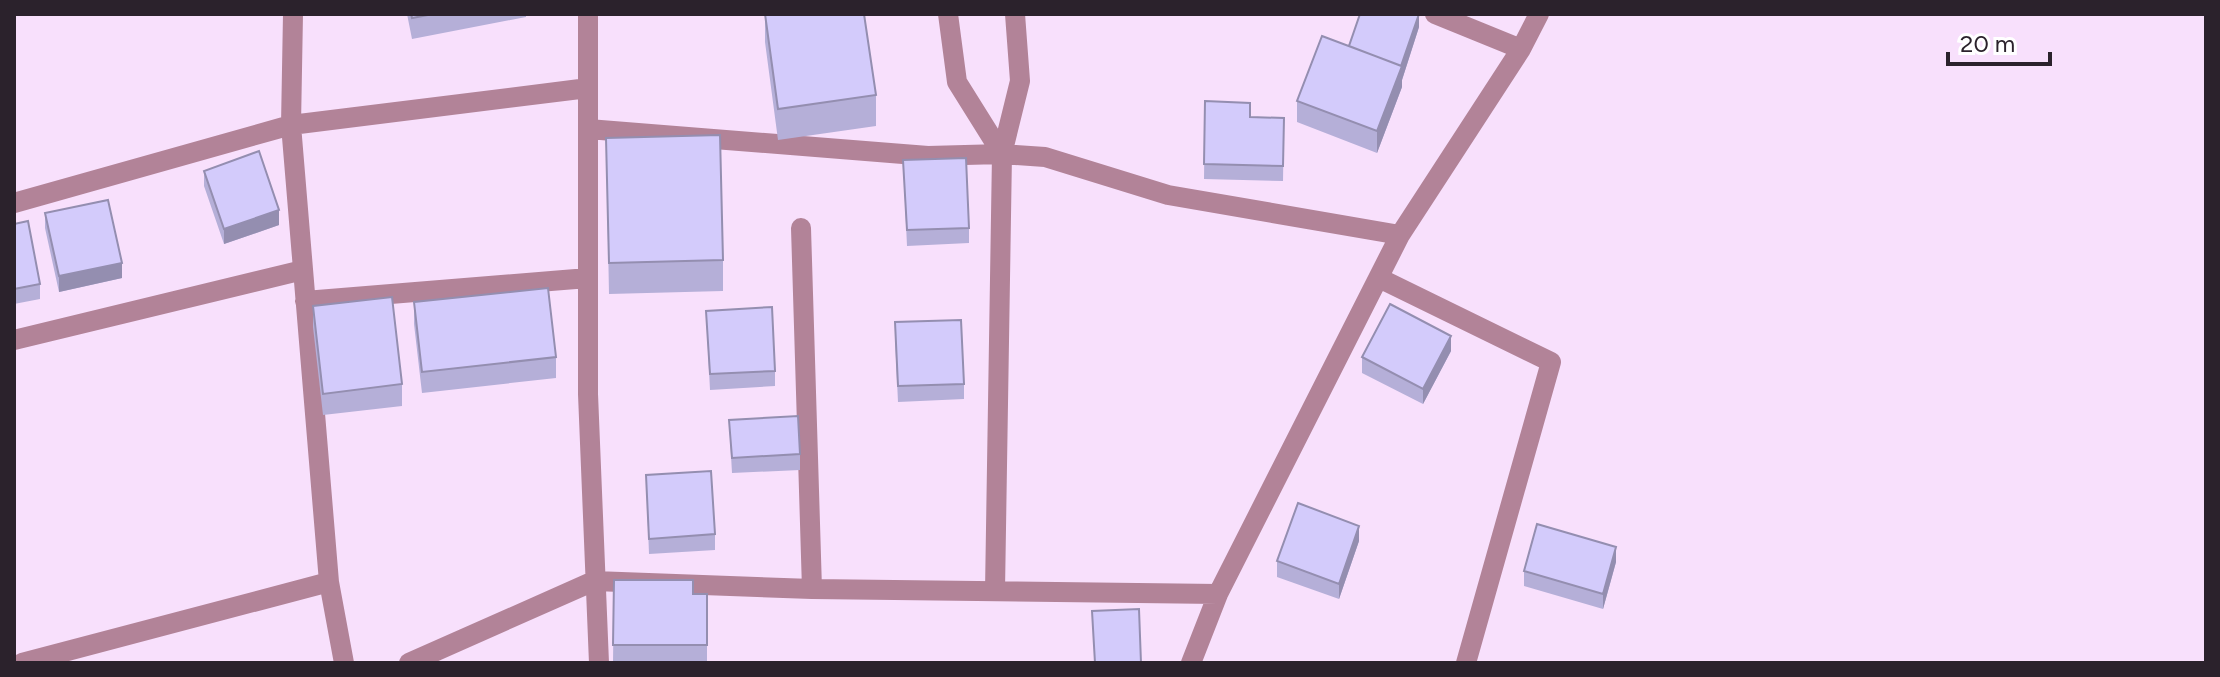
<svg xmlns="http://www.w3.org/2000/svg" width="2220" height="677" viewBox="0 0 2220 677" font-family="Figtree,sans-serif">
<style>
.lines{fill:none;stroke-linecap:round;stroke-linejoin:round}
.minor{stroke:#b28398;stroke-width:20}
.wall{fill:#b5afd8}
.shaded-wall{fill:#948eb0}
.building{fill:#d3cbfb;stroke:#948eb0;stroke-width:2}
</style>
<rect width="100%" height="100%" fill="#f8e0fc"/>
<g class="lines">
<path class="minor" d="M293,14L291,125L329,582L344,663
M588,14V394L599,663
M948,14L957,82L1002,154L1020,81L1015,14
M1435,14L1521,49
M588,129L928,156L1002,154L1045,157L1168,195L1400,235
M14,203L291,125L588,88
M801,228L812,589
M1379,278L1551,362L1466,663
M305,301L588,278
M14,340L303,270
M995,591L1002,154
M22,663L329,582
M409,663L594,581L812,589L1218,594
M1191,663L1218,594L1400,235L1521,49L1539,14"/>
</g>
<path class="wall" d="M407,14H526V17L412,39Z
M765,14L876,95V126L778,140L765,42Z
M1419,14V27L1402,80V87L1377,153L1297,122V101L1349,46Z
M1205,101L1250,117L1284,118L1283,181L1204,179Z
M606,138L723,260V291L609,294Z
M903,160L969,228V243L907,246Z
M204,171L279,225L224,244L204,186Z
M45,213L122,278L59,292L45,228Z
M14,224L40,284V299L14,304Z
M414,302L556,357V378L422,393L414,324Z
M313,306L402,384V406L323,415L313,327Z
M706,311L775,371V386L710,390Z
M895,338L964,384V399L898,402Z
M1451,351L1423,404L1362,373V357Z
M729,420L800,454V470L732,473Z
M646,475L715,534V550L649,554Z
M1359,541L1339,599L1277,577V561Z
M1616,562L1603,609L1524,586V571Z
M614,580L693,594H707V663H613Z"/>
<path class="shaded-wall" d="M1419,14V27L1402,80V87L1377,153V131Z
M279,210V225L224,244V229Z
M122,263V278L59,292V276Z
M1451,336V351L1423,404V389Z
M1359,526V541L1339,599V584Z
M1616,547V562L1603,609V594Z"/>
<path class="building" d="M411,14H433L412,18Z
M765,14H864L876,95L778,109Z
M1360,14H1419L1401,66L1349,46Z
M1322,36L1402,66L1377,131L1297,101Z
M1205,101L1250,103V117L1284,118L1283,166L1204,164Z
M720,135L723,260L609,263L606,138Z
M259,151L279,210L224,229L204,171Z
M966,158L969,228L907,230L903,160Z
M108,200L122,263L59,276L45,213Z
M28,221L40,284L14,289V224Z
M548,288L556,357L422,372L414,302Z
M392,297L402,384L323,394L313,306Z
M1390,304L1451,336L1423,389L1362,357Z
M772,307L775,371L710,374L706,311Z
M961,320L964,384L898,386L895,322Z
M798,416L800,454L732,458L729,420Z
M711,471L715,534L649,539L646,475Z
M1298,503L1359,526L1339,584L1277,561Z
M1537,524L1616,547L1603,594L1524,571Z
M614,580H693V594H707V645H613Z
M1139,609L1141,663H1095L1092,611Z"/>
<rect width="2220" height="677" fill="none" stroke="#2b222c" stroke-width="32"/>
<path d="M1948 52v12h102v-12" fill="none" stroke="#2b222c" stroke-width="4"/>
<text x="1960" y="52" font-size="24" fill="#2b222c" stroke="#ffffff" stroke-width="6" paint-order="stroke">20 m</text>
</svg>
